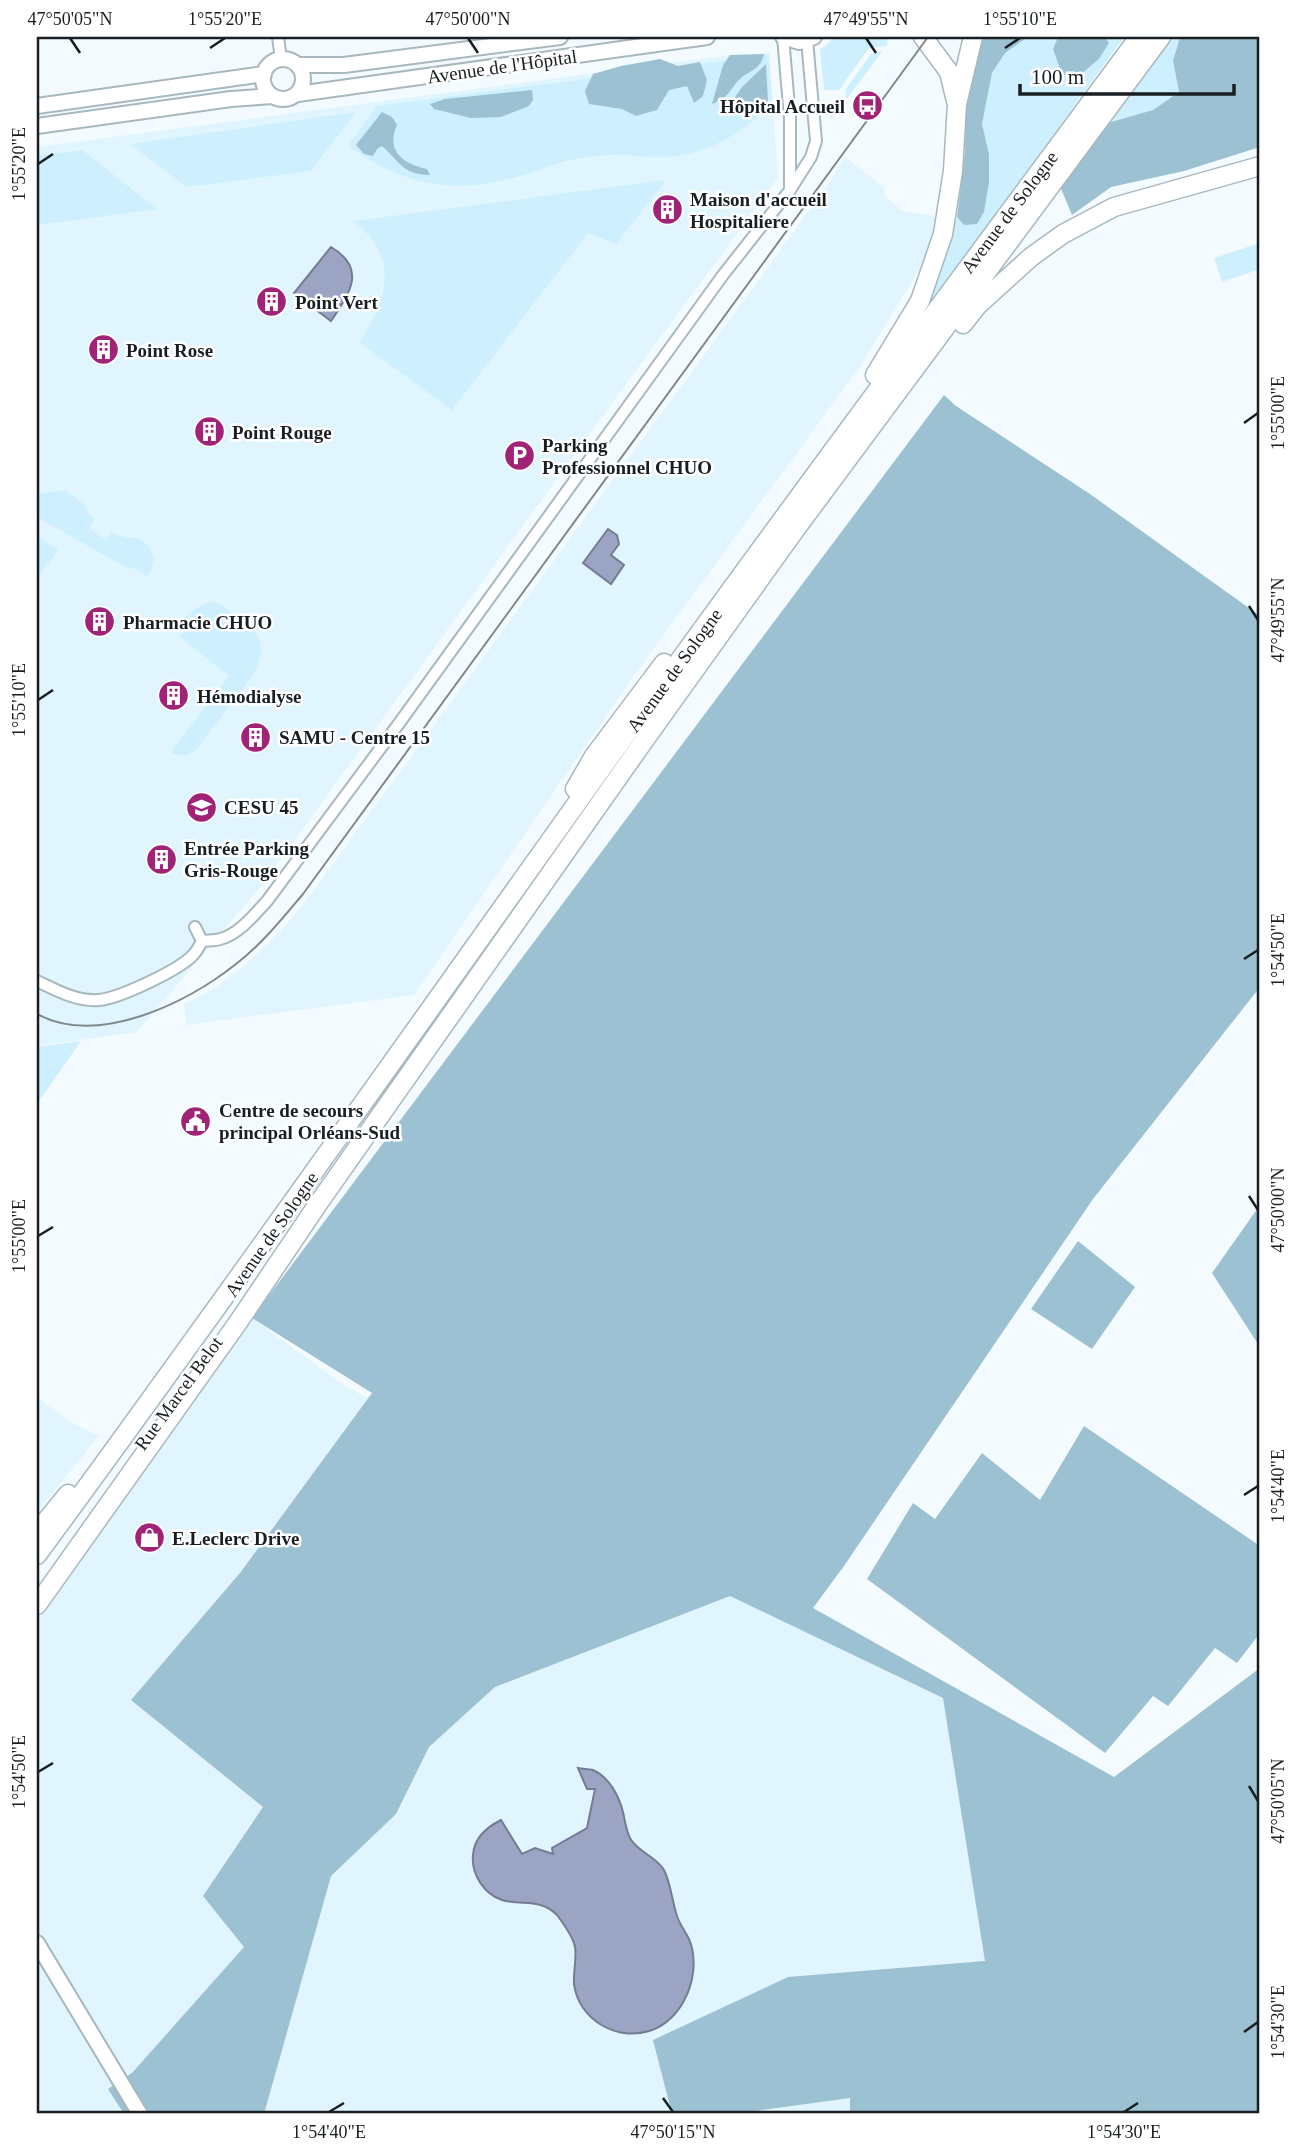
<svg xmlns="http://www.w3.org/2000/svg" width="1297" height="2151" viewBox="0 0 1297 2151" font-family="'Times New Roman',serif">
<style>
.built{fill:#e1f5fe}
.green{fill:#cdeffe}
.forest{fill:#9cc1d2}
.water{fill:#9ca4c3;stroke:#747c92;stroke-width:2}
.lines{fill:none;stroke-linecap:round;stroke-linejoin:round}
.minor-casing{stroke:#a8b8bf;stroke-width:14}
.tertiary-casing{stroke:#a8b8bf;stroke-width:18}
.primary-casing{stroke:#a8b8bf;stroke-width:21}
.minor{stroke:#fff;stroke-width:10}
.tertiary{stroke:#fff;stroke-width:14}
.primary{stroke:#fff;stroke-width:18}
.tram{stroke:#81888b;stroke-width:2}
.ticks{fill:none;stroke:#181e21;stroke-width:2.5}
.labels{text-anchor:middle;stroke-width:5;stroke-linejoin:round;paint-order:stroke}
.street-label{font-size:19px;fill:#181e21;stroke:#fff}
.poi-label{font-size:19px;font-weight:bold;fill:#181e21;stroke:#fff;text-anchor:start}
.neatline{fill:none;stroke:#181e21;stroke-width:2.5}
.ticks-label{font-size:18px;text-anchor:middle;fill:#181e21}
</style>
<rect width="100%" height="100%" fill="#f4fbfe"/>
<path class="built" d="M769,53L778,178L601,418L263,884L137,1032L37,1046V147L730,55Z
M845,157L884,187L885,197L903,211L940,217L931,251L859,368L638,670L414,995L186,1025L184,1004L213,989L243,967L274,938L302,906L825,189Z
M252,1318L345,1386L943,1698L1190,1836L990,2114H156L108,2089L124,2114H37V1619Z
M37,1397L70,1422L99,1436L37,1512Z"/>
<path class="green" d="M835,37H888L887,46L869,48L839,90H824L820,50Z
M1028,37H1058L1053,49L1062,74L1079,76L1099,59L1109,43L1105,37H1124L929,306L957,217L964,225L989,154L982,124L992,73L1005,53Z
M1171,37H1180L1173,61L1179,92L1153,110L1111,122Z
M883,51L831,119L825,104L845,102L846,89L871,54Z
M769,55L772,104C744,133 706,155 665,157C652,158 640,156 627,155C612,154 595,156 580,158C557,162 536,172 513,178C448,195 403,184 348,146L377,106Z
M356,112L311,171L187,187L130,144Z
M82,150L157,209L37,225V156Z
M666,180L616,244L588,233L452,410L359,342C380,313 397,273 373,241C368,233 360,227 354,221Z
M1260,243V269L1222,282L1214,258Z
M65,490L87,507V513L95,519L89,528L105,540L112,532C131,544 144,529 154,558L151,571L146,576L138,570L122,565L37,517V494Z
M37,536L58,550L37,578Z
M215,602C224,606 231,612 239,618C262,634 266,645 255,672L196,750C187,757 181,757 171,752L229,676L180,637L183,632L177,626C189,614 197,604 215,602Z
M81,1041L37,1104V1047Z"/>
<path class="forest" d="M986,37H1028L1005,53L992,73L982,124L989,154V182L984,212L977,224L964,225L957,217L965,152L966,101L975,49Z
M1058,37H1105L1109,43L1099,59L1079,76L1062,74L1053,49Z
M1180,37H1260V147L1184,171L1111,187L1072,215L1059,184L1111,122L1153,110L1179,92L1173,61Z
M764,54C761,69 751,70 741,78C728,90 731,97 712,104L723,65L730,55Z
M660,59L678,66L700,62L707,80L703,96L694,103L687,86L669,90L657,110L636,116L622,109L589,104L585,91L593,74L621,66Z
M766,64L768,102L752,114L736,111L733,100L742,87Z
M532,90L533,100L529,106L501,117L471,118L434,109L430,104L445,99Z
M382,112L392,117L397,125C385,151 404,164 427,169L430,175C402,174 401,163 382,146L377,149L373,156L364,154L356,145Z
M944,395L956,406L1090,494L1260,616V987L1093,1199L844,1566L813,1608L1114,1777L1260,1668V2114H850V2098L732,2114H672L653,2040L788,1977L985,1961L943,1698L730,1596L495,1687L429,1747L396,1814L331,1876L264,2114H124L108,2089L132,2073L244,1947L203,1896L263,1807L131,1700L240,1573L372,1393L252,1318Z
M1260,1205V1347L1212,1273Z
M1078,1241L1135,1287L1092,1349L1031,1309Z
M1084,1426L1260,1546V1633L1237,1663L1215,1648L1168,1706L1153,1696L1105,1753L867,1579L913,1503L935,1519L982,1453L1040,1500Z"/>
<path class="water" d="M331,247C368,269 349,294 331,321L294,293Z
M608,529L617,535L619,544L611,555L624,565L611,584L583,563Z
M578,1768C582,1769 589,1769 593,1770C609,1777 619,1796 623,1812C625,1821 626,1830 630,1838C637,1852 656,1856 664,1870C671,1884 672,1901 677,1916C680,1925 685,1931 689,1939C703,1972 684,2021 649,2031C616,2041 579,2020 574,1984C573,1972 577,1959 575,1947C573,1937 563,1923 557,1915C540,1898 522,1906 502,1900C484,1894 471,1874 473,1855C474,1837 487,1827 501,1820L522,1854L535,1848L553,1854L552,1848L587,1828L595,1789H587Z"/>
<g class="lines">
<defs>
<path id="minor" d="M278,37L281,59
M783,37L790,118V188
M195,927L202,941C208,940 215,941 220,939C238,935 255,914 267,901L400,722L723,275L790,190L811,157L816,141L807,40
M37,981C56,990 77,1002 99,1000C120,998 179,970 193,955C197,951 200,945 202,941"/>
<path id="tertiary" d="M783,37L799,42L814,37
M263 79a20 20 0 1 1 40 0a20 20 0 1 1-40 0Z
M298,65H344L560,37
M298,94L707,37
M37,106L264,74
M37,126L231,99L273,96
M37,1943L140,2114"/>
<path id="primary" d="M923,37L949,72L956,101
M963,324L978,305L1031,257L1063,234L1114,207L1260,166
M875,375L920,301L943,234L953,171L957,104L973,37
M575,789L594,756L664,663
M37,1532L68,1494
M37,1555C223,1302 404,1045 587,789C768,536 954,287 1139,37
M37,1605L239,1321L320,1201L641,745L795,530L1161,37"/>
</defs>
<use href="#minor" class="minor-casing"/>
<use href="#tertiary" class="tertiary-casing"/>
<use href="#primary" class="primary-casing"/>
<use href="#minor" class="minor"/>
<use href="#tertiary" class="tertiary"/>
<use href="#primary" class="primary"/>
<path class="tram" d="M37,1014C98,1047 187,1003 236,964C262,944 282,919 303,894L928,37"/>
</g>
<path class="ticks" d="M70,38L80,53M468,38L478,53M866,38L876,53M210,48L225,38M1005,48L1020,38M38,164L53,154M1244,423L1258,413M1249,606L1258,620M38,700L53,690M1244,959L1258,950M1249,1196L1258,1210M38,1236L53,1227M1244,1495L1258,1486M38,1772L53,1763M1249,1786L1258,1801M1244,2032L1258,2022M663,2098L673,2112M329,2112L344,2103M1124,2112L1138,2103"/>
<defs>
<symbol id="bus-disc" viewBox="-11 -11 22 22"><circle r="9.5" fill="#a02377" stroke="#fff"/><path d="M-5-6H5V4H4V6H2V4H-2V6H-4V4H-5ZM-3.5-4V0h7V-4ZM-3.5 1.2v1.5H-2V1.2ZM2 1.2v1.5H3.5V1.2Z" fill="#fff"/></symbol>
<symbol id="building-disc" viewBox="-11 -11 22 22"><circle r="9.5" fill="#a02377" stroke="#fff"/><path d="M-4-6H4V6H1V3H-1V6H-4ZM-2.5-4.3h1.7v1.8h-1.7ZM.8-4.3h1.7v1.8H.8ZM-2.5-1h1.7V.8h-1.7ZM.8-1h1.7V.8H.8Z" fill="#fff"/></symbol>
<symbol id="parking-disc" viewBox="-11 -11 22 22"><circle r="9.5" fill="#a02377" stroke="#fff"/><path d="M-3.5-5.5H1a3.5 3.5 0 0 1 0 7H-1V5.5H-3.5ZM-1-3.4V-.6H.8a1.4 1.4 0 0 0 0-2.8Z" fill="#fff"/></symbol>
<symbol id="university-disc" viewBox="-11 -11 22 22"><circle r="9.5" fill="#a02377" stroke="#fff"/><path d="M0-5L7-2L0 1L-7-2ZM-4 1L0 2.5L4 1V4Q0 6-4 4Z" fill="#fff"/></symbol>
<symbol id="civic-disc" viewBox="-11 -11 22 22"><circle r="9.5" fill="#a02377" stroke="#fff"/><path d="M-.6-6.5H3V-4.5H.6V-3L4-1V1h2V6H-6V1h2V-1L-.6-3ZM-1.2 2.5V6h2.4V2.5Z" fill="#fff"/></symbol>
<symbol id="shop-disc" viewBox="-11 -11 22 22"><circle r="9.5" fill="#a02377" stroke="#fff"/><path d="M-5-2.5h2.3a2.7 3.5 0 0 1 5.4 0H5L5.5 6h-11ZM-1.5-2.5h3a1.5 2.3 0 0 0-3 0Z" fill="#fff"/></symbol>
</defs>
<g fill-rule="evenodd">
<use href="#bus-disc" x="850" y="88" width="35" height="35"/>
<use href="#building-disc" x="650" y="192" width="35" height="35"/>
<use href="#building-disc" x="254" y="284" width="35" height="35"/>
<use href="#building-disc" x="86" y="332" width="35" height="35"/>
<use href="#building-disc" x="192" y="414" width="35" height="35"/>
<use href="#parking-disc" x="502" y="438" width="35" height="35"/>
<use href="#building-disc" x="82" y="604" width="35" height="35"/>
<use href="#building-disc" x="156" y="678" width="35" height="35"/>
<use href="#building-disc" x="238" y="720" width="35" height="35"/>
<use href="#university-disc" x="184" y="790" width="35" height="35"/>
<use href="#building-disc" x="144" y="842" width="35" height="35"/>
<use href="#civic-disc" x="178" y="1104" width="35" height="35"/>
<use href="#shop-disc" x="132" y="1520" width="35" height="35"/>
</g>
<g class="labels">
<g class="street-label">
<text transform="translate(502 66) rotate(-8)" y="7">Avenue de l'Hôpital</text>
<text transform="translate(1009 212) rotate(-53)" y="7">Avenue de Sologne</text>
<text transform="translate(674 670) rotate(-54)" y="7">Avenue de Sologne</text>
<text transform="translate(271 1234) rotate(-55)" y="7">Avenue de Sologne</text>
<text transform="translate(178 1393) rotate(-54)" y="7">Rue Marcel Belot</text>
</g>
<g class="poi-label">
<text x="845" y="113" text-anchor="end">Hôpital Accueil</text>
<text x="690" y="206">Maison d'accueil<tspan x="690" dy="22">Hospitaliere</tspan></text>
<text x="295" y="309">Point Vert</text>
<text x="126" y="357">Point Rose</text>
<text x="232" y="439">Point Rouge</text>
<text x="542" y="452">Parking<tspan x="542" dy="22">Professionnel CHUO</tspan></text>
<text x="123" y="629">Pharmacie CHUO</text>
<text x="197" y="703">Hémodialyse</text>
<text x="279" y="744">SAMU - Centre 15</text>
<text x="224" y="814">CESU 45</text>
<text x="184" y="855">Entrée Parking<tspan x="184" dy="22">Gris-Rouge</tspan></text>
<text x="219" y="1117">Centre de secours<tspan x="219" dy="22">principal Orléans-Sud</tspan></text>
<text x="172" y="1545">E.Leclerc Drive</text>
</g>
</g>
<rect width="1297" height="2151" fill="none" stroke="#ffffff" stroke-width="77"/>
<path d="M1020 84v10h214v-10" fill="none" stroke="#181e21" stroke-width="3.5"/>
<text x="1031" y="84" font-size="21" fill="#181e21" stroke="#ffffff" stroke-width="5" paint-order="stroke">100 m</text>
<rect x="38" y="38" width="1220" height="2074" class="neatline"/>
<g class="ticks-label">
<text x="70" y="25">47°50'05"N</text>
<text x="225" y="25">1°55'20"E</text>
<text x="468" y="25">47°50'00"N</text>
<text x="866" y="25">47°49'55"N</text>
<text x="1020" y="25">1°55'10"E</text>
<text transform="translate(19 164) rotate(-90)" y="6">1°55'20"E</text>
<text transform="translate(1278 413) rotate(-90)" y="6">1°55'00"E</text>
<text transform="translate(1278 620) rotate(-90)" y="6">47°49'55"N</text>
<text transform="translate(19 700) rotate(-90)" y="6">1°55'10"E</text>
<text transform="translate(1278 950) rotate(-90)" y="6">1°54'50"E</text>
<text transform="translate(1278 1210) rotate(-90)" y="6">47°50'00"N</text>
<text transform="translate(19 1236) rotate(-90)" y="6">1°55'00"E</text>
<text transform="translate(1278 1486) rotate(-90)" y="6">1°54'40"E</text>
<text transform="translate(19 1772) rotate(-90)" y="6">1°54'50"E</text>
<text transform="translate(1278 1801) rotate(-90)" y="6">47°50'05"N</text>
<text transform="translate(1278 2022) rotate(-90)" y="6">1°54'30"E</text>
<text x="329" y="2138">1°54'40"E</text>
<text x="673" y="2138">47°50'15"N</text>
<text x="1124" y="2138">1°54'30"E</text>
</g>
</svg>
